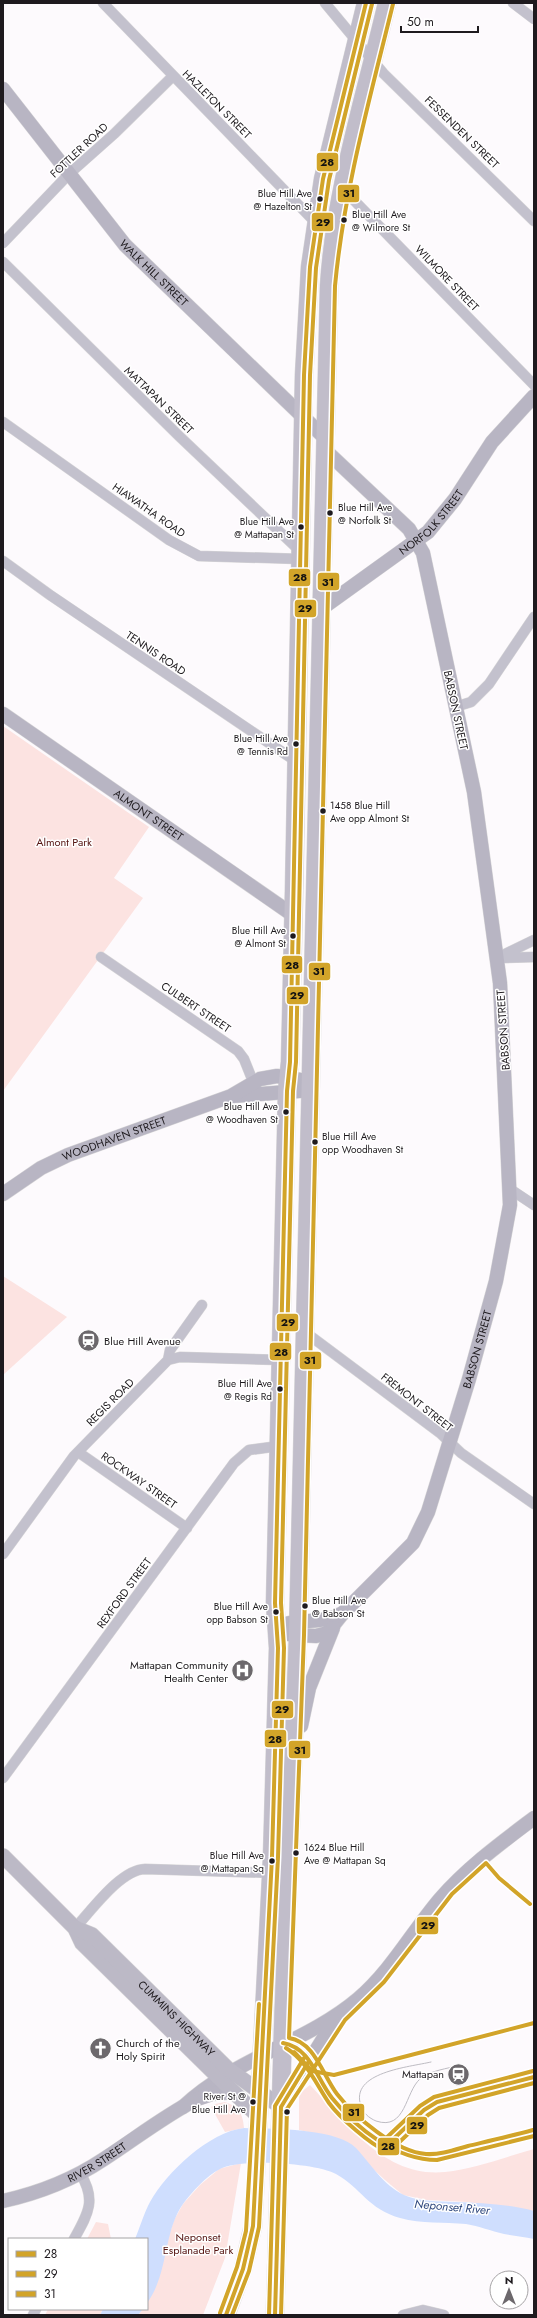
<svg xmlns="http://www.w3.org/2000/svg" width="537" height="2318" viewBox="0 0 537 2318" font-family="Jost,sans-serif">
<style>
.green{fill:#fce3e1}
.water{fill:#cfdefe}
.lines{fill:none;stroke-linecap:round;stroke-linejoin:round}
.street-casing{stroke:#d8d7d8;stroke-width:11}
.secondary-casing{stroke:#d8d7d8;stroke-width:15}
.primary-casing{stroke:#d8d7d8;stroke-width:16}
.highway-casing{stroke:#d8d7d8;stroke-width:19}
.street{stroke:#c3c1cd;stroke-width:10}
.secondary{stroke:#b8b5c3;stroke-width:14}
.primary{stroke:#bcb9c6;stroke-width:15}
.highway{stroke:#c1bdca;stroke-width:18}
.tram{stroke:#bebcc3;stroke-width:1}
.bus-1-casing{stroke:#fff;stroke-width:7}
.bus-2-casing{stroke:#fff;stroke-width:7}
.bus-3-casing{stroke:#fff;stroke-width:7}
.bus-1{stroke:#d2a429;stroke-width:4}
.bus-2{stroke:#d2a429;stroke-width:4}
.bus-3{stroke:#d2a429;stroke-width:4}
.bus-dot{fill:#1e1a1e;stroke:#fff;stroke-width:1.5}
.labels{text-anchor:middle;stroke-width:3;stroke-linejoin:round;paint-order:stroke}
.bus-label{font-size:10px;fill:#1e1a1e;stroke:#fff;text-anchor:end}
.street-label{font-size:11px;fill:#1e1a1e;stroke:#fff}
.park-label{font-size:11px;fill:#541310;stroke:#fff}
.poi-label{font-size:11px;fill:#1e1a1e;stroke:#fff;text-anchor:start}
.water-label{font-size:12px;font-style:italic;fill:#2f487e;stroke:#fff}
.line-badge{stroke:#fff;stroke-width:1.5}
.pale-badge-label{font-size:11px;text-anchor:middle;font-weight:bold;fill:#111}
</style>
<rect width="100%" height="100%" fill="#fdfafd"/>
<path class="green" d="M3,726L149,827L114,878L143,898L3,1091Z
M3,1276L67,1317L3,1375Z
M310,2085C347,2124 385,2178 445,2172C475,2169 505,2157 534,2149V2211L467,2202L427,2200L403,2195L385,2180L342,2140L299,2130V2094Z
M225,2102C239,2107 243,2114 244,2128L225,2132L211,2107L215,2104Z
M241,2163L225,2258L203,2315H138L143,2309H147V2303L174,2220L183,2204L200,2185L219,2169Z
M96,2222L108,2224L111,2239H87Z
M48,2309H103L100,2315H45Z"/>
<path class="water" d="M244,2128C272,2129 336,2128 356,2148C371,2164 383,2185 404,2195C420,2202 438,2201 455,2202C481,2203 509,2204 534,2211V2239C524,2237 514,2236 504,2234C491,2231 479,2226 466,2224C444,2222 422,2224 400,2218C368,2209 361,2188 336,2174C315,2163 240,2158 220,2169C206,2176 192,2192 183,2204C163,2232 169,2273 147,2303V2239H135C140,2227 144,2213 150,2202C167,2172 209,2132 244,2128Z
M103,2309H143L138,2315H100Z"/>
<g class="lines">
<defs>
<path id="street" d="M103,3L315,222
M325,3L384,74L534,221
M513,3L534,19
M342,188L534,385
M3,243L69,174L114,134L173,76
M3,262L179,436L301,552
M3,422L169,540L199,556L301,559
M3,561L50,595L297,762
M455,707L471,702L489,684L534,617
M101,957L238,1051L244,1059L256,1089
M497,958L534,940
M502,958L534,957
M510,1189L534,1205
M305,1332L440,1433L461,1453L534,1504
M168,1360L170,1350L202,1305
M78,1452L187,1528
M3,1554L74,1456L168,1360L180,1357L281,1360
M3,1778L234,1463L249,1450L279,1446
M75,1928C92,1910 120,1870 145,1869L275,1873
M74,2239C88,2214 97,2200 80,2173
M33,2315L36,2309
M403,2315L423,2310L444,2315"/>
<g id="secondary">
<path id="s1" d="M3,89L125,245L325,438"/>
<path id="s2" d="M299,609H321L428,532L455,499L492,442L534,396"/>
<path id="s3" d="M3,714L293,915"/>
<path d="M233,1096L312,1090"/>
<path id="s4" d="M3,1194L41,1168L68,1155L231,1096L260,1079L277,1076L312,1082"/>
<path id="s5" d="M277,1628L288,1634L298,1635L316,1636L327,1633L343,1613L413,1543L428,1512L469,1379L496,1281L510,1205L500,983L484,865L474,792L423,553L409,529L325,450"/>
<path d="M277,1628C298,1616 322,1626 343,1613"/>
<path d="M301,1726L309,1688L333,1628"/>
<path d="M183,2107C235,2058 306,2043 358,1999C391,1971 412,1932 440,1899C468,1867 501,1843 534,1818"/>
<path d="M281,2107L325,2036L342,2014"/>
<path id="s6" d="M3,2201C39,2193 74,2179 104,2159C135,2139 164,2116 197,2099L212,2094L233,2092"/>
</g>
<g id="primary">
<path d="M3,1856L75,1928L82,1943L258,2116"/>
<path id="s7" d="M75,1928L92,1935L228,2069L281,2107"/>
</g>
<path id="highway" d="M226,2315L243,2269L253,2226L272,1857L278,1648L275,1603L287,1091L290,1062L294,891L304,375L310,267L323,179L366,3
M275,2315L283,2027L298,1635L329,286C335,190 365,97 387,3"/>
</defs>
<use href="#street" class="street-casing"/>
<use href="#secondary" class="secondary-casing"/>
<use href="#primary" class="primary-casing"/>
<use href="#highway" class="highway-casing"/>
<use href="#street" class="street"/>
<use href="#secondary" class="secondary"/>
<use href="#primary" class="primary"/>
<use href="#highway" class="highway"/>
<path class="tram" d="M431,2062C410,2067 349,2072 361,2106C363,2113 369,2118 376,2121C406,2131 405,2092 420,2079C431,2070 447,2069 460,2065"/>
<defs>
<path id="bus-1" d="M283,2043C311,2048 316,2078 332,2098C357,2129 396,2160 437,2160L534,2136
M387,2145L424,2110L437,2102L534,2077
M226,2315L243,2269L253,2226L272,1857L278,1648L275,1603L287,1091L290,1062L304,375L310,267L323,179L366,3
M275,2315L281,2107L309,2061"/>
<path id="bus-2" d="M286,2048C307,2061 316,2084 329,2103C340,2118 370,2144 386,2151L391,2150L428,2115L439,2108L534,2083
M294,2052L312,2071L334,2075L534,2023
M232,2315L249,2271L259,2227L278,1857L284,1648L281,1603L293,1091L296,1062L310,375L316,268L329,180L372,4
M281,2315L287,2109L345,2020L384,1982L452,1894L486,1863L499,1878L530,1904"/>
<path id="bus-3" d="M393,4C370,98 344,190 335,286L304,1635L289,2038C315,2042 323,2076 337,2094C355,2117 396,2152 426,2154C440,2155 454,2150 468,2146C489,2141 511,2136 533,2130
M383,2141L420,2106L434,2097L533,2071
M220,2313L237,2267L246,2231L259,2004
M269,2315L275,2106L304,2058"/>
</defs>
<use href="#bus-1" class="bus-1-casing"/>
<use href="#bus-2" class="bus-2-casing"/>
<use href="#bus-3" class="bus-3-casing"/>
<use href="#bus-1" class="bus-1"/>
<use href="#bus-2" class="bus-2"/>
<use href="#bus-3" class="bus-3"/>
</g>
<defs>
<symbol id="station-disc" viewBox="-11 -11 22 22"><circle r="9.5" fill="#6c686c" stroke="#fff"/><path d="M-3-6H3Q5-6 5-4V2Q5 4 3 4L4.5 6H3L1.5 4h-3L-3 6H-4.5L-3 4Q-5 4-5 2V-4Q-5-6-3-6ZM-3.5-4v3h7v-3ZM-3.5 1v1.5H-2V1ZM2 1v1.5H3.5V1Z" fill="#fff"/></symbol>
<symbol id="hospital-disc" viewBox="-11 -11 22 22"><circle r="9.5" fill="#6c686c" stroke="#fff"/><path d="M-5-5h3v3.5h4V-5h3V5h-3V1.5h-4V5h-3Z" fill="#fff"/></symbol>
<symbol id="church-disc" viewBox="-11 -11 22 22"><circle r="9.5" fill="#6c686c" stroke="#fff"/><path d="M-1.2-6h2.4v3.5h3.3v2.4h-3.3V6h-2.4V-.1h-3.3v-2.4h3.3Z" fill="#fff"/></symbol>
</defs>
<g fill-rule="evenodd">
<use href="#station-disc" x="76" y="1328" width="25" height="25"/>
<use href="#hospital-disc" x="230" y="1658" width="25" height="25"/>
<use href="#church-disc" x="88" y="2036" width="25" height="25"/>
<use href="#station-disc" x="446" y="2062" width="25" height="25"/>
</g>
<g class="bus-dot">
<circle cx="320" cy="199" r="3.5"/>
<circle cx="344" cy="220" r="3.5"/>
<circle cx="330" cy="513" r="3.5"/>
<circle cx="301" cy="527" r="3.5"/>
<circle cx="296" cy="744" r="3.5"/>
<circle cx="323" cy="811" r="3.5"/>
<circle cx="293" cy="936" r="3.5"/>
<circle cx="286" cy="1112" r="3.5"/>
<circle cx="315" cy="1142" r="3.5"/>
<circle cx="280" cy="1389" r="3.5"/>
<circle cx="305" cy="1606" r="3.5"/>
<circle cx="276" cy="1612" r="3.5"/>
<circle cx="296" cy="1853" r="3.5"/>
<circle cx="272" cy="1861" r="3.5"/>
<circle cx="253" cy="2102" r="3.5"/>
<circle cx="287" cy="2112" r="3.5"/>
</g>
<g class="labels">
<g class="bus-label">
<text x="312" y="197">Blue Hill Ave<tspan x="312" dy="13">@ Hazelton St</tspan></text>
<text x="352" y="218" text-anchor="start">Blue Hill Ave<tspan x="352" dy="13">@ Wilmore St</tspan></text>
<text x="338" y="511" text-anchor="start">Blue Hill Ave<tspan x="338" dy="13">@ Norfolk St</tspan></text>
<text x="294" y="525">Blue Hill Ave<tspan x="294" dy="13">@ Mattapan St</tspan></text>
<text x="288" y="742">Blue Hill Ave<tspan x="288" dy="13">@ Tennis Rd</tspan></text>
<text x="330" y="809" text-anchor="start">1458 Blue Hill<tspan x="330" dy="13">Ave opp Almont St</tspan></text>
<text x="286" y="934">Blue Hill Ave<tspan x="286" dy="13">@ Almont St</tspan></text>
<text x="278" y="1110">Blue Hill Ave<tspan x="278" dy="13">@ Woodhaven St</tspan></text>
<text x="322" y="1140" text-anchor="start">Blue Hill Ave<tspan x="322" dy="13">opp Woodhaven St</tspan></text>
<text x="272" y="1387">Blue Hill Ave<tspan x="272" dy="13">@ Regis Rd</tspan></text>
<text x="312" y="1604" text-anchor="start">Blue Hill Ave<tspan x="312" dy="13">@ Babson St</tspan></text>
<text x="268" y="1610">Blue Hill Ave<tspan x="268" dy="13">opp Babson St</tspan></text>
<text x="304" y="1851" text-anchor="start">1624 Blue Hill<tspan x="304" dy="13">Ave @ Mattapan Sq</tspan></text>
<text x="264" y="1859">Blue Hill Ave<tspan x="264" dy="13">@ Mattapan Sq</tspan></text>
<text x="246" y="2100">River St @<tspan x="246" dy="13">Blue Hill Ave</tspan></text>
</g>
<g class="street-label">
<text transform="translate(217 104) rotate(45)" y="4">HAZLETON STREET</text>
<text transform="translate(462 132) rotate(44)" y="4">FESSENDEN STREET</text>
<text transform="translate(79 150) rotate(-43)" y="4">FOTTLER ROAD</text>
<text dy="4" stroke="none"><textPath href="#s1" startOffset="238">WALK HILL STREET</textPath></text>
<text transform="translate(447 278) rotate(46)" y="4">WILMORE STREET</text>
<text transform="translate(159 400) rotate(44)" y="4">MATTAPAN STREET</text>
<text transform="translate(149 510) rotate(35)" y="4">HIAWATHA ROAD</text>
<text dy="4" stroke="none"><textPath href="#s2" startOffset="163">NORFOLK STREET</textPath></text>
<text transform="translate(156 653) rotate(34)" y="4">TENNIS ROAD</text>
<text transform="translate(456 710) rotate(78)" y="4">BABSON STREET</text>
<text dy="4" stroke="none"><textPath href="#s3" startOffset="177">ALMONT STREET</textPath></text>
<text transform="translate(196 1007) rotate(34)" y="4">CULBERT STREET</text>
<text transform="translate(503 1030) rotate(-94)" y="4">BABSON STREET</text>
<text dy="4" stroke="none"><textPath href="#s4" startOffset="125">WOODHAVEN STREET</textPath></text>
<text dy="4" stroke="none"><textPath href="#s5" startOffset="381">BABSON STREET</textPath></text>
<text transform="translate(110 1402) rotate(-45)" y="4">REGIS ROAD</text>
<text transform="translate(417 1402) rotate(38)" y="4">FREMONT STREET</text>
<text transform="translate(139 1480) rotate(35)" y="4">ROCKWAY STREET</text>
<text transform="translate(124 1593) rotate(-54)" y="4">REXFORD STREET</text>
<text dy="4" stroke="none"><textPath href="#s7" startOffset="137">CUMMINS HIGHWAY</textPath></text>
<text dy="4" stroke="none"><textPath href="#s6" startOffset="102">RIVER STREET</textPath></text>
</g>
<g class="park-label">
<text x="64" y="846">Almont Park</text>
<text x="198" y="2241">Neponset<tspan x="198" dy="13">Esplanade Park</tspan></text>
</g>
<g class="poi-label">
<text x="104" y="1345">Blue Hill Avenue</text>
<text x="228" y="1669" text-anchor="end">Mattapan Community<tspan x="228" dy="13">Health Center</tspan></text>
<text x="116" y="2047">Church of the<tspan x="116" dy="13">Holy Spirit</tspan></text>
<text x="444" y="2078" text-anchor="end">Mattapan</text>
</g>
<g class="water-label">
<text transform="translate(452 2207) rotate(5)" y="4">Neponset River</text>
</g>
</g>
<g class="line-badge">
<rect x="316" y="152" width="23" height="20" rx="4" fill="#d2a429"/>
<rect x="337" y="184" width="23" height="19" rx="4" fill="#d2a429"/>
<rect x="311" y="212" width="23" height="20" rx="4" fill="#d2a429"/>
<rect x="288" y="568" width="23" height="19" rx="4" fill="#d2a429"/>
<rect x="317" y="572" width="23" height="19" rx="4" fill="#d2a429"/>
<rect x="294" y="599" width="23" height="19" rx="4" fill="#d2a429"/>
<rect x="281" y="955" width="22" height="19" rx="4" fill="#d2a429"/>
<rect x="308" y="962" width="23" height="19" rx="4" fill="#d2a429"/>
<rect x="286" y="986" width="23" height="19" rx="4" fill="#d2a429"/>
<rect x="276" y="1313" width="23" height="19" rx="4" fill="#d2a429"/>
<rect x="269" y="1342" width="23" height="19" rx="4" fill="#d2a429"/>
<rect x="299" y="1351" width="23" height="19" rx="4" fill="#d2a429"/>
<rect x="271" y="1700" width="23" height="19" rx="4" fill="#d2a429"/>
<rect x="264" y="1729" width="23" height="19" rx="4" fill="#d2a429"/>
<rect x="288" y="1740" width="23" height="19" rx="4" fill="#d2a429"/>
<rect x="416" y="1916" width="23" height="19" rx="4" fill="#d2a429"/>
<rect x="342" y="2103" width="23" height="19" rx="4" fill="#d2a429"/>
<rect x="406" y="2116" width="22" height="19" rx="4" fill="#d2a429"/>
<rect x="377" y="2137" width="23" height="19" rx="4" fill="#d2a429"/>
</g>
<g class="pale-badge-label">
<text x="327" y="166">28</text>
<text x="349" y="197">31</text>
<text x="323" y="226">29</text>
<text x="300" y="581">28</text>
<text x="328" y="586">31</text>
<text x="305" y="612">29</text>
<text x="292" y="969">28</text>
<text x="319" y="975">31</text>
<text x="297" y="999">29</text>
<text x="288" y="1326">29</text>
<text x="281" y="1356">28</text>
<text x="310" y="1364">31</text>
<text x="282" y="1713">29</text>
<text x="275" y="1743">28</text>
<text x="300" y="1754">31</text>
<text x="428" y="1929">29</text>
<text x="354" y="2116">31</text>
<text x="417" y="2129">29</text>
<text x="388" y="2150">28</text>
</g>
<rect width="537" height="2318" fill="none" stroke="#1e1a1e" stroke-width="8"/>
<rect x="8" y="2238" width="140" height="72" fill="#ffffff" stroke="#a5a3a5"/>
<rect x="16" y="2251" width="20" height="6" fill="#d2a429" stroke="#a5a3a5"/>
<text x="44" y="2258" font-size="12" fill="#1e1a1e">28</text>
<rect x="16" y="2271" width="20" height="6" fill="#d2a429" stroke="#a5a3a5"/>
<text x="44" y="2278" font-size="12" fill="#1e1a1e">29</text>
<rect x="16" y="2291" width="20" height="6" fill="#d2a429" stroke="#a5a3a5"/>
<text x="44" y="2298" font-size="12" fill="#1e1a1e">31</text>
<g transform="translate(509 2290)"><circle r="19" fill="#ffffff" stroke="#a5a3a5"/>
<path d="M0-3L7 15L0 10L-7 15Z" fill="#6c686c"/>
<text y="-6" font-size="11" font-weight="bold" text-anchor="middle" fill="#1e1a1e">N</text>
</g>
<path d="M401 26v6h77v-6" fill="none" stroke="#1e1a1e" stroke-width="2"/>
<text x="407" y="26" font-size="12" fill="#1e1a1e" stroke="#ffffff" stroke-width="3" paint-order="stroke">50 m</text>
</svg>
